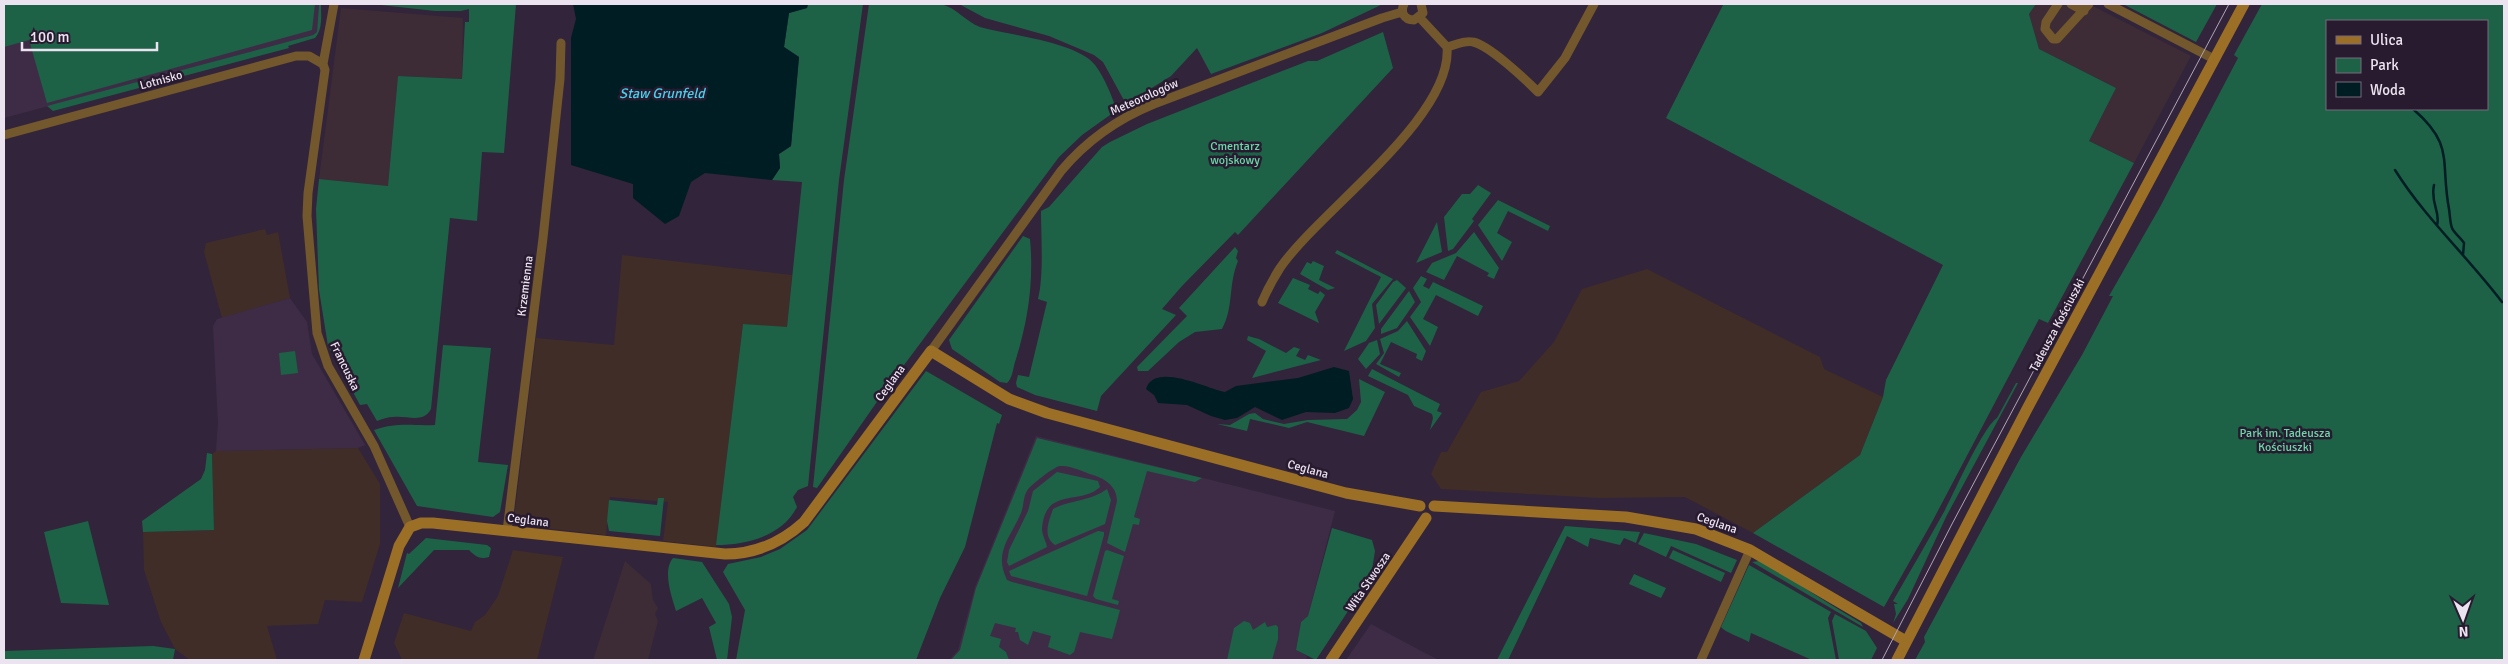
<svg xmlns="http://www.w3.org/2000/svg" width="2508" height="664" viewBox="0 0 2508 664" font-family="Signika,sans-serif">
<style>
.commercial{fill:#402d28}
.industrial{fill:#3d2c36}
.built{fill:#3e2c46}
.green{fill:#1d6247;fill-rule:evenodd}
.water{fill:#001d23}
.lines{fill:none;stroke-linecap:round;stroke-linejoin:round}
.stream{stroke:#001d23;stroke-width:2.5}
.street{stroke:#73572d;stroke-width:9}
.secondary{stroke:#9b6f26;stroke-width:11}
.tram{stroke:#b0a5b6;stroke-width:1}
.labels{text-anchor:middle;stroke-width:5;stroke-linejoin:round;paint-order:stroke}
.street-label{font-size:12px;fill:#ece3f1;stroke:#281a2f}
.park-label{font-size:12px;fill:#6bd8a9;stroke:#281a2f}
.water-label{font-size:14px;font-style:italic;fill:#46d2ed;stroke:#281a2f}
</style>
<rect width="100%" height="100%" fill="#32243a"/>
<path class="commercial" d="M265,229L267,235L278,232L290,298L222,318L204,252L206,243Z
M622,255L792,275L787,328L743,324L716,547L663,541L668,502L610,497L606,535L518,525L514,519L536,338L614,345Z
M1647,269L1820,357L1824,369L1883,397L1860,455L1753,533L1685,497L1600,498L1441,489L1431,474L1441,452H1447L1481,392L1519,381L1554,342L1582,289Z
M358,448L380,484V544L362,602L325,600L318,624L267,626L277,660H190L175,649L161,622L144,570L143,532L214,530L212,454L216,451Z
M513,550L563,557L537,660H402L394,643L404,613L471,631L475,622L485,615L498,596Z"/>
<path class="industrial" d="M2036,4H2089L2191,56L2134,163L2089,141L2116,88L2039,49L2029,14Z
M341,8L463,18L462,79L398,76L388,186L319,179Z
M625,561L651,584L653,600L658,608L655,614L658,621L648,660H593Z"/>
<path class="built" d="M4,4H319L317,32L313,35L4,118Z
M290,298L307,322L312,354L365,445L358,448L216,451L218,423L213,326L217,319Z
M1036,436L1335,511L1308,616L1301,622L1296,650L1307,656L1306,660H949L958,650L975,587Z
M1371,624L1425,653L1439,660H1346Z"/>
<path class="green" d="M4,4H315L312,30L47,103L29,40L4,47Z
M319,4H321C321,15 323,29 315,38L288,46L289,48L53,111L47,106L313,35L317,32Z
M372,4H516L504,153L482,152L477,221L450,218L431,409C423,424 407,415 393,417C388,417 382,419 377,421L367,404L360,405L328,346L319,290L316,209L319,179L388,186L398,76L462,79L465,22H469V9L461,11H435Z
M808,4H863L839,180L808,486L798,490L793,497L797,507C782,536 747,545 716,545L743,324L787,327L802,182L772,180L780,168L779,154L791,146L799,57L784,47L789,13L807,8Z
M869,4H941C957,8 966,22 980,27C1008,35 1077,42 1095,65C1105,78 1111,95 1117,110L1082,135L1059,157L881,396L817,488L813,487L844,180Z
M959,4H1383L1322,33L1211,74L1197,48L1171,76L1126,104L1103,62L1094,55L1049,36L985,18Z
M1745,4H2036L2029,14L2039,49L2116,88L2089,141L2134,163L2048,323L2039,319L1932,522L1884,607L1753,533L1860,455L1883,397L1886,380L1943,265L1666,118L1723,5Z
M2123,4H2217L2196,42Z
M2262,4H2504V660H1915L1925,642L1924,637L2021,457L2082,355L2113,296H2109L2160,207L2238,58L2234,55ZM2327,21H2487V109H2327Z
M1383,32L1393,68L1238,235L1235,232L1182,286L1162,309L1176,315L1101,396L1097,411L1035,395L1017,387L1016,383L1018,375L1029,377L1047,302L1038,299C1044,275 1041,237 1041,211L1049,207L1102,147L1110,142L1147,124L1308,61H1317Z
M1478,185L1491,193L1472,219L1474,221L1453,249L1448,251L1444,217L1462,194H1470Z
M1498,200L1550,226L1548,231L1508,211L1497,233L1512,242L1502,261L1478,225Z
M1437,222L1442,252L1416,263Z
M1474,232L1499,268L1494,279L1487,276L1489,273L1457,256L1444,280L1426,272L1432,263L1456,253Z
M1023,236L1030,239C1034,282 1028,321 1015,362C1013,369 1012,379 1007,383L1000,382L952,349L949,340Z
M1235,247L1238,251L1236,258L1238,261C1228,285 1234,307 1222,329L1195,332L1179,342L1148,371H1138L1137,367L1187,316L1179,308Z
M1337,250L1393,279L1372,304L1375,328L1366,341L1344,351L1381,277L1335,253Z
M1313,261L1324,266L1319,280L1335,288L1328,290L1300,274L1307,262L1311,264Z
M1421,276L1427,279L1423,286L1429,289L1433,282L1483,306L1478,316L1436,295L1423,319L1438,327L1430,346L1410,317L1421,302L1413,288Z
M1293,278L1310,285L1308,289L1318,294L1320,291L1325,295L1315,312L1319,323L1278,303Z
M1397,280L1406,288L1379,324L1376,305L1393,282Z
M1409,291L1415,302L1397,328L1381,334V329Z
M1407,321L1426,351L1422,361L1416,358L1417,354L1391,342L1380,364L1401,373L1399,377L1376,364L1384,353L1380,339L1398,331Z
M1248,336L1259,339L1286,353L1294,347L1300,349L1296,356L1305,360L1308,355L1321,360L1252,378L1266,351L1247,340Z
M1377,340L1380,354L1366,369L1358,359L1369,343Z
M443,345L491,348L478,462L508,465L500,512L493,517L417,506L374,430C399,422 410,426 435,425Z
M295,351L298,373L281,375L279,353Z
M1372,369L1440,404L1437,411L1442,413L1430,430L1433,418L1432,414L1414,406L1408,395L1368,376Z
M926,371L1002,415L999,424L997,423L965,547L940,598L916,660H736L745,610L723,572L728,564L761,557L780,549L807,530Z
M1359,379L1385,392L1364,436L1307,422L1289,428L1250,419L1247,431L1217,424L1230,425L1249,414L1255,413L1263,419L1284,424L1308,420L1347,419L1357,410L1361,402Z
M2016,383H2018L1946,517L1908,599L1893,623L1896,614L1894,604H1898L1893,601C1910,571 1928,541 1945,510C1955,491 1983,427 1997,418Z
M1037,438L1202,478L1195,482L1147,471L1134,517L1140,519L1139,525L1133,524L1125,552L1107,543L1117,501C1117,487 1106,479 1093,475C1084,472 1070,465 1060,466C1055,466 1029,486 1027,491C1023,497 1024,506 1021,513C1011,537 993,552 1007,580L1012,582L1120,610L1112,639L1080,632L1074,652L1070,655L1048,647L1051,636L1033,631L1028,645L1020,640L1018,632H1015L1016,628L995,623L990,636L1001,639L999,647L1006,652L1009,660H951L960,650L976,588Z
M207,453L212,454L214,530L143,532L142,521L201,479L205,470Z
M1057,472L1098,481L1100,487C1080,506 1045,486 1042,529C1042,535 1046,541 1047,547L1009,566L1007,562L1009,550L1028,511L1033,491Z
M1107,489L1111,500L1105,524L1055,545C1042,536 1049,521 1053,509C1070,500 1091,501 1107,489Z
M658,498H664L660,536L609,531L607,521L609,500L657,505Z
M88,521L109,605L61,603L44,532Z
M1565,526L1640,532L1636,543L1624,538L1620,545L1590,538L1588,547L1567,536L1508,660H1497Z
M1332,528L1372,540L1375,551L1371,576L1316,660L1296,650L1301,622L1308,616Z
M1098,531L1104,532V535L1087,596L1011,576L1009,571Z
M1644,533L1696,544L1737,560L1731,573L1671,546L1666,557L1638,544Z
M426,538L487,545L491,548L489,557C480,560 475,556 469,550H434L398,588L407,553L409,554Z
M1107,550L1124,556L1112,599L1119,601L1118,605L1096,599L1093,596L1105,551Z
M1673,550L1725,573L1721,582L1669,558Z
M673,558L702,562L729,604L732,617L727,660H717L709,627L716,623L702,598L676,611C672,597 662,571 673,558Z
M1759,561C1794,580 1826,603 1861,623L1863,627L1752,562Z
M1749,565L1831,612L1828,618L1836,660H1812L1751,633L1749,642C1741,637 1726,633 1721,627Z
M1634,574L1666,588L1661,598L1629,584Z
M1835,614L1866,631L1877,648L1871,660H1839L1832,621Z
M1244,621L1250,623L1253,630L1265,622L1267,627L1276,625L1278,627V639L1272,660H1227L1234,628Z
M153,646L175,649L173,660H4V651Z"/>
<path class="water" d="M573,4H808L807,8L789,13L784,47L799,57L791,146L779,154L780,168L772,180L705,173L691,182L679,216L665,224L633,198V184L571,165V38L576,19Z
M1334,367L1349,371L1353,399L1349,408L1335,413L1306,412L1282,420L1255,407L1237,418L1225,420L1211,416L1187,405L1158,403L1154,395L1146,389C1154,361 1208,389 1225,392L1236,386L1298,378Z"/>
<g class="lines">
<path class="stream" d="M2413,109C2455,145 2440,161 2449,209C2450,215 2450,223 2452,228C2454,233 2461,238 2464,243L2463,255
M2395,170C2425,218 2468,257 2502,302
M2434,185C2430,203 2441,213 2437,225"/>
<path class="street" d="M334,4L323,64L325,70L308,193L307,216L317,333L328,366L374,446L410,527
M1404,4C1400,12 1404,20 1414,20L1423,13L1421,4
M2058,4L2046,22L2045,29L2053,39H2057L2089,4
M2071,4L2084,11
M2108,4L2214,59
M1447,47C1455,45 1465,40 1473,42C1489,45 1526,80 1538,92L1565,58L1594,4
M4,135L296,56H309L323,64
M1262,302C1267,290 1273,279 1280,268C1319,211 1453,118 1447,47L1420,18
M931,351L1061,171C1087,140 1117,119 1154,104L1382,18L1402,12
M507,531L543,238L560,79L561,43
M1701,660L1750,550"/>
<path class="secondary" d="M1434,506L1626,517L1696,529L1750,550L1906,641
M364,660L399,546L410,527L421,523H433L725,554C755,554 782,542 804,522L931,351L1009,399L1047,413L1346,493L1420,506
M1331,660L1426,518
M1897,660L2027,409L2244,4"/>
<path class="tram" d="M1882,660L1952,524L2229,4"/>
</g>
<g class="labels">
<g class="street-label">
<text transform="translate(161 80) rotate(-15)" y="4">Lotnisko</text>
<text transform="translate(1144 97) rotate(-24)" y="4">Meteorologów</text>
<text transform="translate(525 286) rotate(-83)" y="4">Krzemienna</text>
<text transform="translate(2057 325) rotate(-62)" y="4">Tadeusza Kościuszki</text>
<text transform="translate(345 366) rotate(64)" y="4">Francuska</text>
<text transform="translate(890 383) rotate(-54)" y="4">Ceglana</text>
<text transform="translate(1308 469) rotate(15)" y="4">Ceglana</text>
<text transform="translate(528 520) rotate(7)" y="4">Ceglana</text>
<text transform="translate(1717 523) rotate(19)" y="4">Ceglana</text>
<text transform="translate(1368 582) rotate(-56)" y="4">Wita Stwosza</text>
</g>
<g class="park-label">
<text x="1235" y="150">Cmentarz<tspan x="1235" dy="14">wojskowy</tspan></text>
<text x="2285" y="437">Park im. Tadeusza<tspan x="2285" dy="14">Kościuszki</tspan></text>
</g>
<g class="water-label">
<text x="662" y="98">Staw Grunfeld</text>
</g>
</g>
<rect width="2508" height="664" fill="none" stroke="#ece3f1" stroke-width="10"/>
<rect x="2326" y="20" width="162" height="90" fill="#281a2f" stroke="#766a7d"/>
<rect x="2336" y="36" width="25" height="8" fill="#9b6f26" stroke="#766a7d"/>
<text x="2370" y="45" font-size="15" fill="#ece3f1">Ulica</text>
<rect x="2336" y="58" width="25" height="15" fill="#1d6247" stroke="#766a7d"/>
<text x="2370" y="70" font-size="15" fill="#ece3f1">Park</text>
<rect x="2336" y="82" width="25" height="15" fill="#001d23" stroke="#766a7d"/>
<text x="2370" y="95" font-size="15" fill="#ece3f1">Woda</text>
<g transform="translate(2463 619) rotate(178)" stroke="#281a2f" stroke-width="4" paint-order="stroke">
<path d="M0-4L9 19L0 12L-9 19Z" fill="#ece3f1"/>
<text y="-8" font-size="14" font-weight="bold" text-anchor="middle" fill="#ece3f1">N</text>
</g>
<path d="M22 42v8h135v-8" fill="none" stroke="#ece3f1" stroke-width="2.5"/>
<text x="30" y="42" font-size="15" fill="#ece3f1" stroke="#281a2f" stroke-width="4" paint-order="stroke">100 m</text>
</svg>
